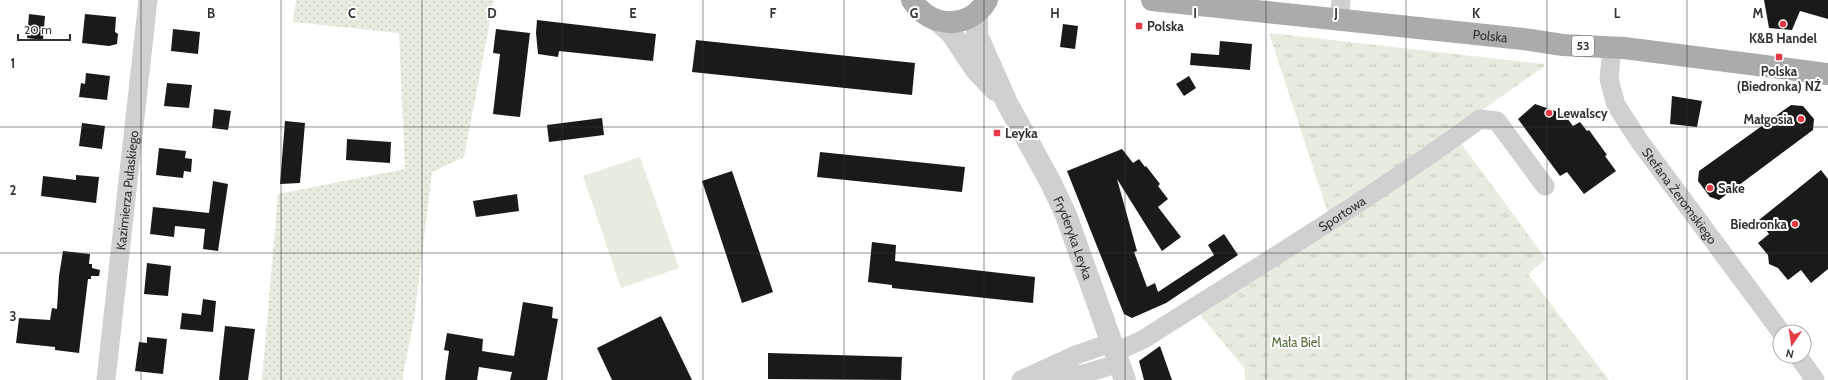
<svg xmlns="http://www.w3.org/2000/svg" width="1828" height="380" viewBox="0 0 1828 380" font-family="Cabin,sans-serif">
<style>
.grass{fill:url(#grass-dots)}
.park{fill:url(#park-tufts)}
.garden{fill:#e6ecdf}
.building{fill:#1a1a1a}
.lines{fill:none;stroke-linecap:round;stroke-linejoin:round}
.minor{stroke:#d0d0d0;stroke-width:19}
.tertiary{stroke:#d0d0d0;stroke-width:22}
.primary{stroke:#ababab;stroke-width:22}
.grid{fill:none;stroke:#333;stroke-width:1;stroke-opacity:0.55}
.poi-dot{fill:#e63946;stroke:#fff;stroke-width:1.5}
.labels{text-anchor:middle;stroke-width:4;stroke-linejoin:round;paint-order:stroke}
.shield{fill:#fff;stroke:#707070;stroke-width:1}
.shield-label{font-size:12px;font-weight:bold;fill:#333}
.poi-label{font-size:13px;font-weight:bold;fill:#333;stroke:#fff;text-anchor:start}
.street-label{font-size:13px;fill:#333;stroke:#fff}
.park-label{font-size:13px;fill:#56703f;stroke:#fff}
.grid-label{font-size:13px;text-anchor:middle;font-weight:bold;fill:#333;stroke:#fff;stroke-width:4;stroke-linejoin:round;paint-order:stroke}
</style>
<defs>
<pattern id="grass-dots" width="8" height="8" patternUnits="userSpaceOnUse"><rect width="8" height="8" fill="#e6ecdf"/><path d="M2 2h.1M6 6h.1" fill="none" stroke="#c6cbc0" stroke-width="1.8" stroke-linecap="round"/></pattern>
<pattern id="park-tufts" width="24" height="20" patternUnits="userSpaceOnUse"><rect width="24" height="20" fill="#e6ecdf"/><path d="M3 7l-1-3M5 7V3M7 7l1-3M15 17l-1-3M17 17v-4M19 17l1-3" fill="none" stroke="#c6cbc0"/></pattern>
</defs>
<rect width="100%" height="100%" fill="#fff"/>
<path class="grass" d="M296,0H494L464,157L432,172L414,320L402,380H262L278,194L405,169L399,33L293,22Z"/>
<path class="park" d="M1269,33L1543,64L1545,66L1329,216Z
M1460,142L1546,259L1528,274L1609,380H1245V369L1197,311Z"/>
<path class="garden" d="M640,157L679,268L621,288L583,176Z"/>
<path class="building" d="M1764,0H1828V19L1800,11L1792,30L1769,28Z
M29,14L45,16L43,40L27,38Z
M85,14L116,17L115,32L118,34L117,44L109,46L82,43Z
M537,20L656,34L653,61L559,51L558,57L538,54L536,33Z
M1063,24L1078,26L1075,49L1060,47Z
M173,29L200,32L198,54L171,51Z
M496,29L530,33L520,117L493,114L500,54L493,53Z
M696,40L915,63L912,95L692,72Z
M1220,41L1252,44L1250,70L1190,65L1191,53L1219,55Z
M86,73L110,76L107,100L79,97L81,83L85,84Z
M1189,76L1196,88L1184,96L1176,84Z
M167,83L192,85L189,108L164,106Z
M1672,96L1702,101L1697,127L1670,124Z
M1535,104L1564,114L1573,126L1580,122L1587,131L1589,130L1607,155L1605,156L1616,171L1584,194L1567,172L1560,176L1518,119Z
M1791,105L1803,106L1814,119L1813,130L1719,200L1710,197L1698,181L1699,171Z
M214,109L231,111L228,130L212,128Z
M602,118L604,135L549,142L547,125Z
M285,121L305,123L300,183L280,184Z
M82,123L105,126L102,149L79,146Z
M347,139L391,142L390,163L346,160Z
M159,148L186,151L185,158L192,159L191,172L184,171L183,178L156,175Z
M1122,149L1133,163L1139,159L1145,167L1146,166L1160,184L1158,186L1168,199L1158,207L1181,237L1162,251L1117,179L1137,251L1134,252L1147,287L1155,283L1158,292L1214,255L1208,245L1224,234L1238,255L1166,303L1132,318L1124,314L1067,171Z
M820,152L965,167L962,192L817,177Z
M1821,170L1828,179V269L1811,283L1801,270L1788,280L1778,268L1769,264L1768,255L1758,243L1769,234L1759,220Z
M732,171L773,292L742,303L702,181Z
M76,175L99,177L96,203L41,196L43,176L76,180Z
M213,181L228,184L218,251L203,249L205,229L175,226L174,237L150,234L153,207L209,213Z
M517,194L519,211L476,217L473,201Z
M872,242L896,245L895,261L1035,277L1033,303L892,288V285L868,282Z
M63,251L90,254L89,264H92V268L100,270L99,276H91V279H88L79,353L55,350V347L16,343L19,318L50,320L52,308L57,309L59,276Z
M147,263L171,266L168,296L144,294Z
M203,299L216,301L213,332L180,329L182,313L201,315Z
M523,302L553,307L552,318L558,319L547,380H510L512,372L479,367L477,380H445L449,351L444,350L447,333L483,339L482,351L514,356Z
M661,316L692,380H612L597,348Z
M225,326L255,329L248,380H219Z
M147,337L167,339L163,374L135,371L139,342L147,343Z
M1160,346L1172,380H1144L1139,361Z
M768,353L902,357L901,380L768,379Z"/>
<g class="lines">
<g class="minor">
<path d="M1339,21L1341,0"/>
<path id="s1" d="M1612,47L1609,79L1616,105L1640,142L1781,332"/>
<path id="s2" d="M1116,352L1144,339C1257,267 1372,198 1480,119L1497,121L1545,186"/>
<path d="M1798,356L1815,380"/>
<path d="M1036,379L1083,374L1120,363"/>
<path id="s3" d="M106,380L148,0"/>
<path d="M1021,380L1076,355L1113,342"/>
</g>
<g class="tertiary">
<path id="s4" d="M977,13V35L1007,103L1051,183L1066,215L1125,380"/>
<path d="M939,22L952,34L976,70L995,90"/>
</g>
<g class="primary">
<path d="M912,0C930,29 970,30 987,0"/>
<path id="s5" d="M1152,0L1523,39L1563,45L1624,48L1828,74"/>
</g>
</g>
<path class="grid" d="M141,0V380M281,0V380M422,0V380M562,0V380M703,0V380M844,0V380M984,0V380M1125,0V380M1266,0V380M1406,0V380M1547,0V380M1687,0V380M0,127H1828M0,253H1828"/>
<g class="poi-dot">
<circle cx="1783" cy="24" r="4"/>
<rect x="1135" y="22" width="8" height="8" rx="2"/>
<rect x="1775" y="53" width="8" height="8" rx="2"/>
<circle cx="1549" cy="113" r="4"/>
<circle cx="1801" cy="119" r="4"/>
<rect x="993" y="129" width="8" height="8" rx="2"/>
<circle cx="1710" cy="188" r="4"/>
<circle cx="1795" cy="224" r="4"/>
</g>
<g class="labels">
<rect class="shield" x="1572" y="36" width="22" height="20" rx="3"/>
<g class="shield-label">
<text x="1583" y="50">53</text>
</g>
<g class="poi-label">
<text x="1147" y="31">Polska</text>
<text x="1783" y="43" text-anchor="middle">K&amp;B Handel</text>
<text x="1779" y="76" text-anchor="middle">Polska<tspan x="1779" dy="15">(Biedronka) NŻ</tspan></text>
<text x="1557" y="118">Lewalscy</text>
<text x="1793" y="124" text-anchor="end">Małgosia</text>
<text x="1005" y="138">Leyka</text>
<text x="1718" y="193">Sake</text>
<text x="1787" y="229" text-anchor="end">Biedronka</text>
</g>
<g class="street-label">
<text dy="5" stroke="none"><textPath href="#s5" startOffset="340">Polska</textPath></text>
<text dy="5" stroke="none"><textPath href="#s3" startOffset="191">Kazimierza Pułaskiego</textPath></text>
<text dy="5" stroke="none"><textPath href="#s1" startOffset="170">Stefana Żeromskiego</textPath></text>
<text dy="5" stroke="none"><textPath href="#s2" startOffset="265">Sportowa</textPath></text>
<text dy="5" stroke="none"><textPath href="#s4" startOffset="247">Fryderyka Leyka</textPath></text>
</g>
<g class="park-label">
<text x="1296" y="347">Mała Biel</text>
</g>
</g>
<g class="grid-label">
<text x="211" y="18">B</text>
<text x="352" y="18">C</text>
<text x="492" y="18">D</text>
<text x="633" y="18">E</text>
<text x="773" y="18">F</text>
<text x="914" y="18">G</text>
<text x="1055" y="18">H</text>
<text x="1195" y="18">I</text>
<text x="1336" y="18">J</text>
<text x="1476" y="18">K</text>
<text x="1617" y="18">L</text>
<text x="1758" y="18">M</text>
<text x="13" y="68">1</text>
<text x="13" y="195">2</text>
<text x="13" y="321">3</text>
</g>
<g transform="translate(1792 344) rotate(193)"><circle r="19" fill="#ffffff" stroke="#adadad"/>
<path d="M0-3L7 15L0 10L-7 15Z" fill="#e63946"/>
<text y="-6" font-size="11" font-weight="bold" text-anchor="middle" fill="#333333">N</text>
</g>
<path d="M18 34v6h52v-6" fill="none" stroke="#333333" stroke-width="2"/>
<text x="24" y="34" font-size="12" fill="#333333" stroke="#ffffff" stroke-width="3" paint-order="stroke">20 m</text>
</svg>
